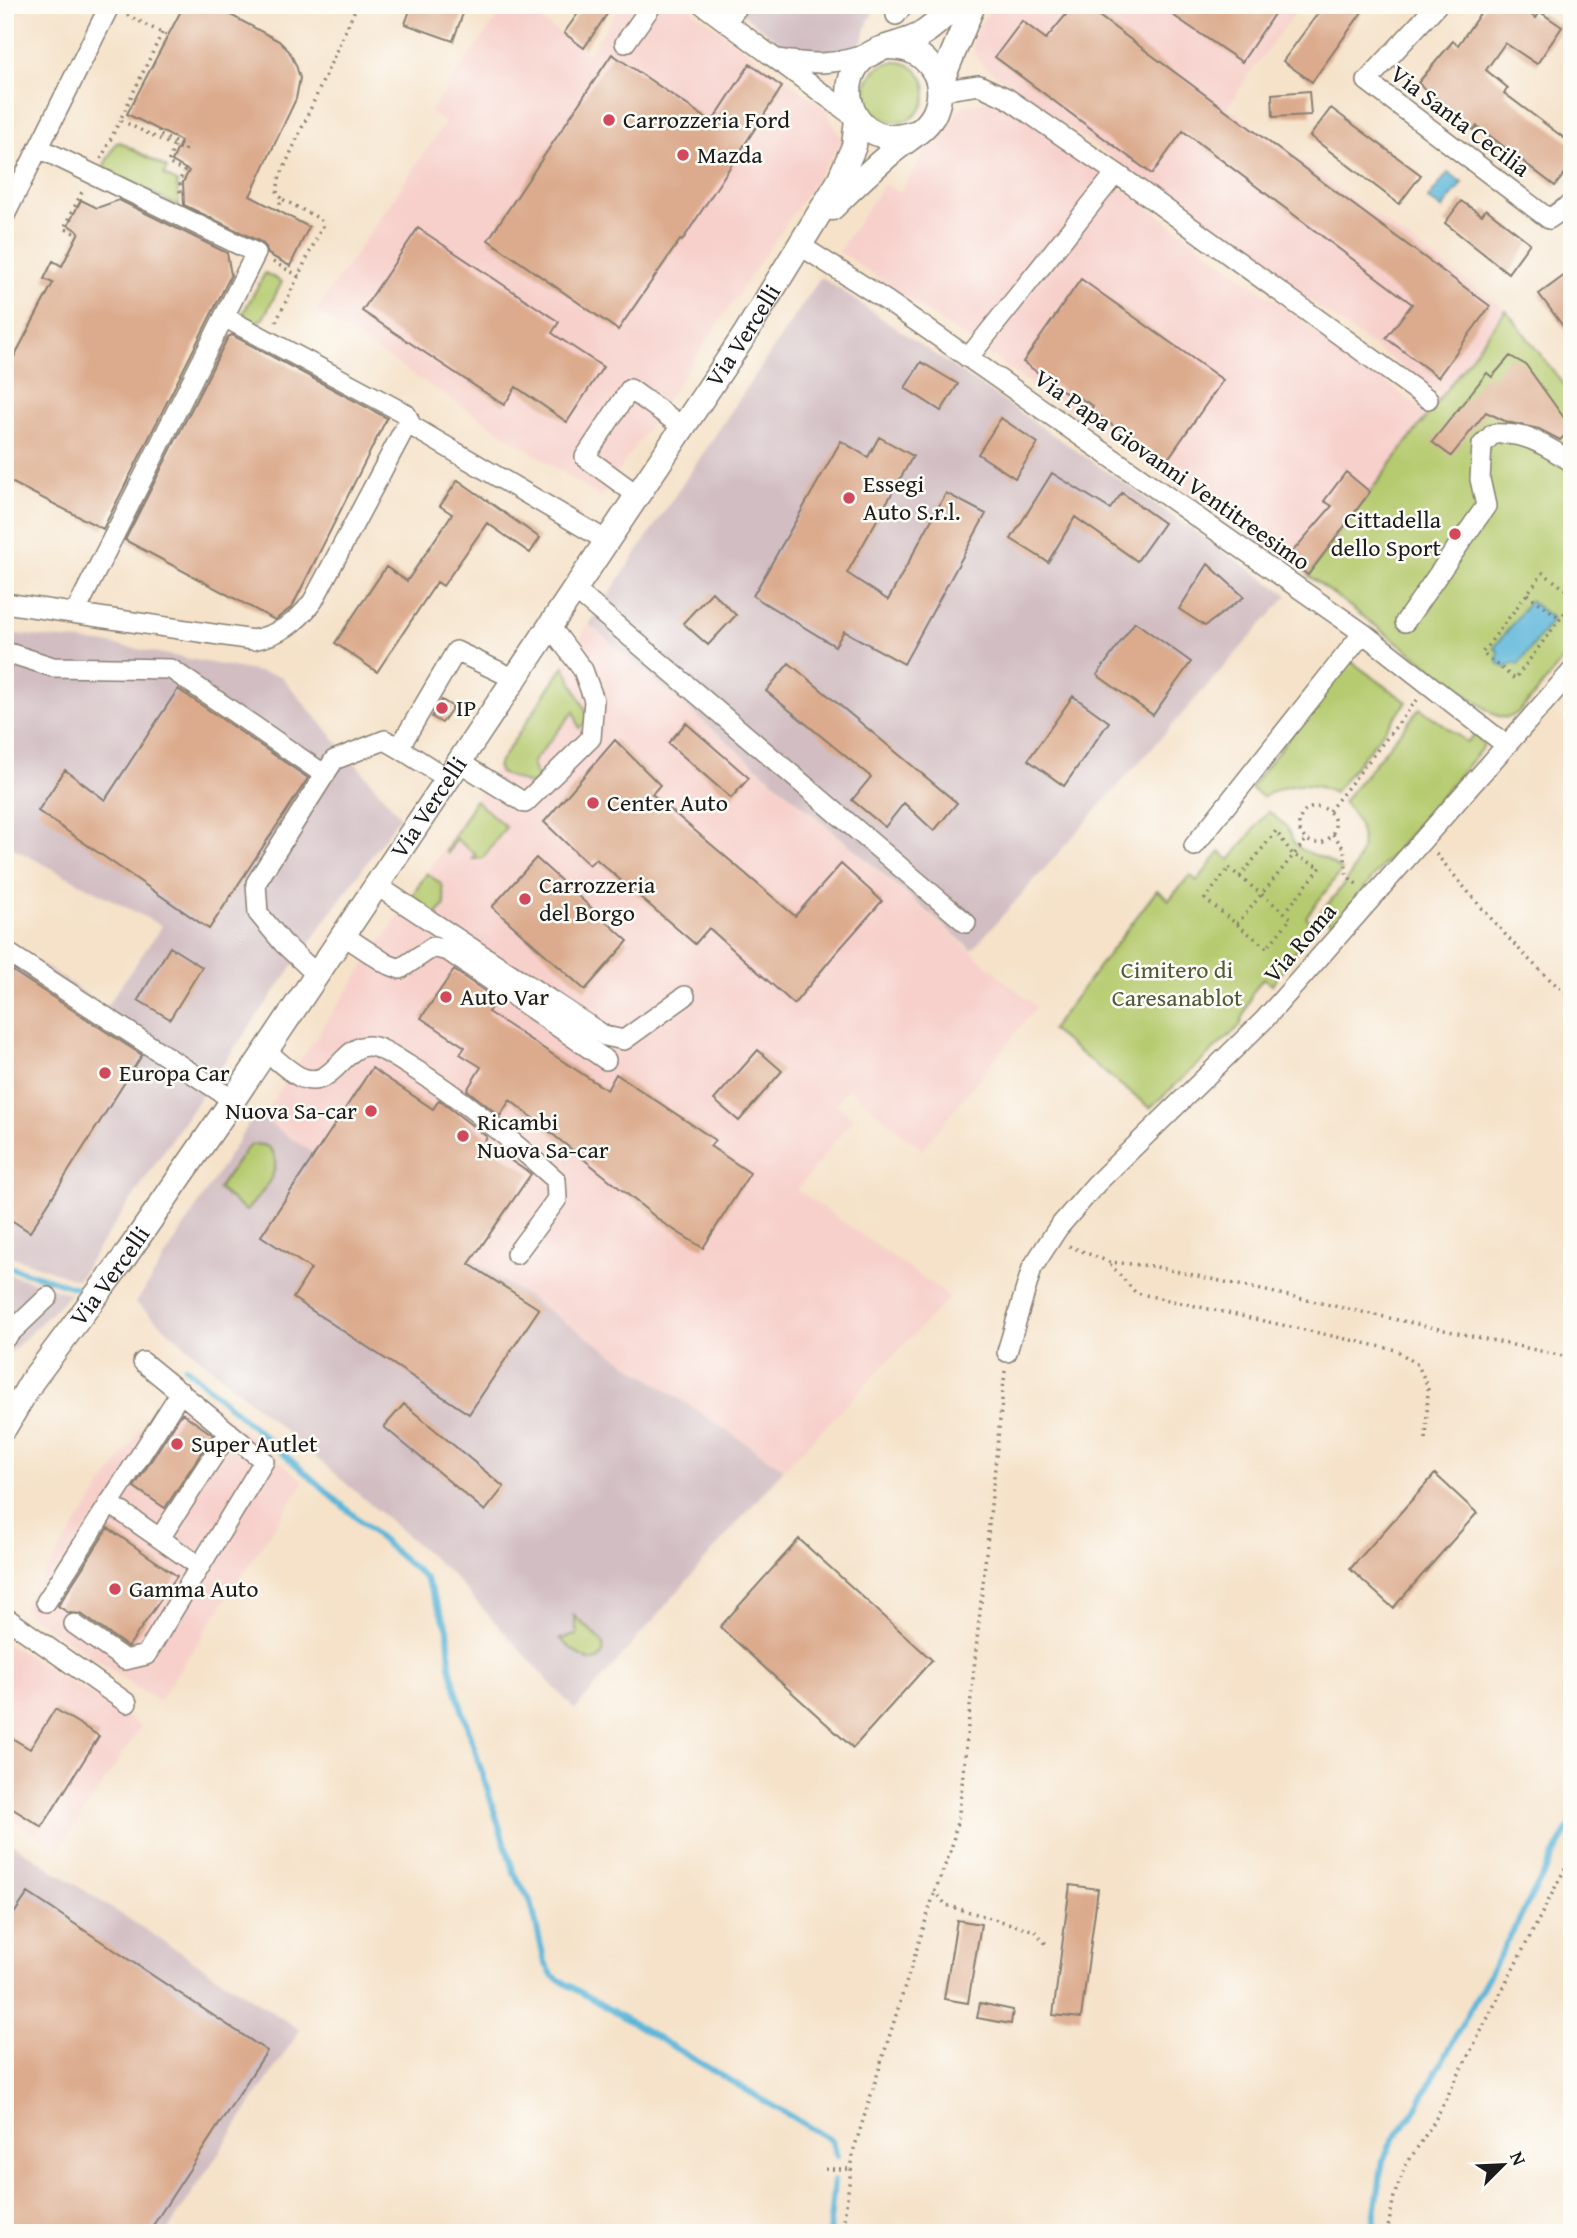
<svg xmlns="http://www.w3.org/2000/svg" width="1577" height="2238" viewBox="0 0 1577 2238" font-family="'Gentium Book Plus',serif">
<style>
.built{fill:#f7d0cb}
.industrial{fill:#d2bec2}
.green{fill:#b6cb6f;stroke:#697446;stroke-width:2}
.water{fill:#5bb6d9;stroke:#3c697a;stroke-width:2}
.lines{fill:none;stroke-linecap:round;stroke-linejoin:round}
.stream{stroke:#5bb6d9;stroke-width:6}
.building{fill:#dcab8d}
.minor-casing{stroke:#887f72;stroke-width:22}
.major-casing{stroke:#887f72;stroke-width:27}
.path{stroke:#887f72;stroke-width:3.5;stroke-dasharray:2 5;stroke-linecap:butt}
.minor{stroke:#fff;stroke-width:19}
.major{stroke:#fff;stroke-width:24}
.poi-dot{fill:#d1495b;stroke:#fdfcf7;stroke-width:2.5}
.labels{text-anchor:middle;stroke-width:5;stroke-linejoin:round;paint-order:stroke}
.poi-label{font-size:24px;fill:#1c1c1c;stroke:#fdfcf7;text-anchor:start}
.street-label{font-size:24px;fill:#1c1c1c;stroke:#fdfcf7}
.park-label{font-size:24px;fill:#525939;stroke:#fdfcf7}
</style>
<rect width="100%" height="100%" fill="#fdfcf7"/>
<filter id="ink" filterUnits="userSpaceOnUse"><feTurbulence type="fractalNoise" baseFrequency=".0143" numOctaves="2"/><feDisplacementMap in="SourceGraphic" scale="14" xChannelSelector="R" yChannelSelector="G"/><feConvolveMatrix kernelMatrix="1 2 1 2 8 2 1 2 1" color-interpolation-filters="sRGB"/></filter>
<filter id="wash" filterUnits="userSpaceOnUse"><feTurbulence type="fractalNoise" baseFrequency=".00686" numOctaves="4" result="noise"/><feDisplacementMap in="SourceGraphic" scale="28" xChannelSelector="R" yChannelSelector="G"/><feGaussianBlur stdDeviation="1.57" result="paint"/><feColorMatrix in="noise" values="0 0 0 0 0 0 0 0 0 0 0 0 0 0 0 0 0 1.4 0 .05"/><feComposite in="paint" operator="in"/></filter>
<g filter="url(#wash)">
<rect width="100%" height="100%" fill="#f5e2c9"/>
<path class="built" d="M506,5H519L589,53L622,5H685L826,109L842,141L601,497L316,311L445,123L430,112Z
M993,5H1301L1247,77L1228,108L1506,310L1441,395L980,63L972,46L976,31Z
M983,101L1007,103L1428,414L1308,575L839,251L884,184L900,193L928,146L945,136L953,122L959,107Z
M589,624L1036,1007L922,1150L848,1088L836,1104L853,1119L797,1190L950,1297L784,1469L261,1118L408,902Z
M177,1374L304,1482L158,1702L27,1613L24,1607L26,1601Z
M5,1642L141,1726L60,1849L5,1816Z"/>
<path class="industrial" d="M731,5H878L869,19L862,41L857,48L796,55Z
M821,277L1288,595L972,950L589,624Z
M5,633L110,644L281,676L400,816L211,1081L77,1280L5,1254V940L106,1007L162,926L5,844Z
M255,1114L784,1469L575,1710L449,1572L136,1303Z
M5,1273L70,1294L5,1358Z
M5,1839L300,2030L166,2233H5Z"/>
<path class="green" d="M866 92a30 30 0 1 1 60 0a30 30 0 1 1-60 0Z
M120,142L167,168L164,175L177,182L179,207L106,169L104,165L116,143Z
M265,273L282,282L263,319L255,322L242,315Z
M1506,310L1572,395V648C1558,664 1530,705 1514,715C1507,720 1501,717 1493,714L1308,575Z
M1349,660L1407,702L1334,793C1309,780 1286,783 1263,797L1250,788Z
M564,666L590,719L579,728L574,711L532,763L537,778L531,785L500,773L497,766Z
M1420,708L1467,742L1476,733L1484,746L1333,925L1321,912C1349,879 1384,843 1343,802Z
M475,800L506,827L483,858L473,859L475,854L456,839L448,853L446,851Z
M1268,811L1286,826L1294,843L1302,850L1325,859L1342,870L1306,917L1314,925L1272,985L1263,978L1252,994L1240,1026L1150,1108L1051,1030L1157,890L1169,900L1190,875L1197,881L1220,852L1230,860Z
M427,873L442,885L445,905L433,919L408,902Z
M251,1145C259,1144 268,1144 272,1151C285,1170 257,1198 246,1211L218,1189L247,1148Z
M574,1616C582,1624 598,1634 603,1644C604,1648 604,1651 602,1655C593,1672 569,1646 560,1639L577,1635Z"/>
<path class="water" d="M1448,173L1462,183L1442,209L1428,199Z
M1530,601L1553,619L1518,665L1514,663L1506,668L1497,662L1498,651L1494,648Z"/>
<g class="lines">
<path class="stream" d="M5,1266L77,1288
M185,1367L426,1579L448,1629L450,1666L458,1697L514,1873L531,1902L545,1963L553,1976L831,2140L837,2156
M829,2233L834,2181
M1372,2233L1383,2160L1392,2141L1415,2111L1572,1822"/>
</g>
<g id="blocks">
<path class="building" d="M184,5H212L279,41L289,51L296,65L300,78L296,99L250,196L309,227L290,266L268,254L266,247L261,242L184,205L183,182L189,171L172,161L181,141L127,114Z
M412,5H466L453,41L405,24Z
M584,5H613L584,48L564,33Z
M1074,5H1084L1490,306L1438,377L1386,338L1412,304L1183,131L1152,174L995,57L1022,21L1046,39Z
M1158,5H1280L1242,62Z
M1324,5H1367L1312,82L1283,61Z
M1486,5H1517L1536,18L1540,12L1562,27L1537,64L1505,43L1486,70L1508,88L1504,93L1572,144V164L1555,186L1477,126L1473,130L1418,83L1453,41L1458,45Z
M612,54L712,122L750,64L782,87L682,241L680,240L618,330L488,240Z
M1309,91L1311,115L1273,117L1272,94Z
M1331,108L1421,175L1399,204L1310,136Z
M81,200L97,208L119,200L227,253L231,275L103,529L5,479V374L53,283L44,279L53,261L62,266L79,232L68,225Z
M1461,201L1482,215L1486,209L1530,243L1508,273L1445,223Z
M418,228L559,322L552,333L603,367L567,422L516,387L504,405L362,311Z
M1572,270V338L1539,294Z
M1081,279L1223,380L1165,463L1091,410L1093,406L1070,392L1069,395L1023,362Z
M232,335L387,418L292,607L275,620L125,540L228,337Z
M1510,356L1526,365L1572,429L1560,440L1539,429L1507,422L1486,412L1451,456L1432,442L1487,373L1492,377Z
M921,362L958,384L941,411L905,388Z
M1001,418L1038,443L1015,478L978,454Z
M879,437L913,456L847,573L888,600L946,493L986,514L904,664L844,631L835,646L753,596L841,441L868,457Z
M1346,472L1370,492L1308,575L1286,559L1332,506L1324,501Z
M1052,473L1110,509L1122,493L1164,523L1137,561L1075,517L1048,562L1011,539Z
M458,480L540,538L530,553L487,523L443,586L437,582L377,672L335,643L386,567L407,581L452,514L440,506Z
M1208,564L1244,597L1205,626L1179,609Z
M712,592L736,615L708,645L683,623Z
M1135,622L1191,662L1153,715L1097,675Z
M789,663L957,803L934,831L904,803L885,827L852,800L871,777L766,691Z
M178,689L308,778L209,929L38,811L65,770L105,800Z
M1073,696L1109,722L1064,786L1028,760Z
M442,700L453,707L442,723L432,717Z
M686,723L749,778L731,798L668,743Z
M615,740L660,785L652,794L795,916L841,864L882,901L836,953L794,1004L709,928L695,944L596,859L589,865L544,822Z
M536,858L628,941L585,990L492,907Z
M170,947L202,967L170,1019L138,1000Z
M5,966L142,1055L30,1232L5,1216Z
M454,970L496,999L488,1012L607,1090L616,1074L715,1140L710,1146L750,1173L703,1248L663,1223L510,1100L500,1116L467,1090L481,1067L460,1054L465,1047L421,1018Z
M758,1050L782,1071L739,1121L714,1100Z
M372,1068L433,1109L439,1100L487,1137L484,1143L531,1174L469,1264L539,1309L469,1414L293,1298L311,1269L261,1236Z
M404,1404L504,1487L485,1511L384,1427Z
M182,1413L213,1435L165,1508L134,1487Z
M1435,1474L1477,1513L1393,1608L1350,1569Z
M108,1528L177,1576L128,1647L81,1614L69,1613L58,1606Z
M799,1539L932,1660L853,1748L720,1627Z
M55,1709L99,1736L42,1827L5,1804V1734L30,1749Z
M1070,1885L1098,1889L1081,2018L1053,2015Z
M28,1893L267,2051L148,2233H5V1927Z
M957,1920L981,1924L968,2003L944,1999Z
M980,2003L1013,2010L1011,2024L977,2018Z"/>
</g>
</g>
<g filter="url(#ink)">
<use href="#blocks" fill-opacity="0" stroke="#887f72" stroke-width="2"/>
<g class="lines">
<defs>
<path id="minor" d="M703,5L857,119
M1437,5L1367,81L1549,219L1572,203
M896,15L903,5
M726,22L739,5
M625,43L652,5
M779,59C814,65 836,65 869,53
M939,91L979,85L1007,98L1116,173L1428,399
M39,148L256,253L75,613
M5,215L110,5
M801,246L887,301L1363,633L1506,745
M968,358L1116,173
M408,424L607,541
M637,495L585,457L630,389L683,427
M575,590L966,923
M5,603L253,640C280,634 297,623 313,601L409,420L406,414L224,317
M1405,622L1486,506L1480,479L1482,445L1493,434C1527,432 1544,445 1572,462
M5,661L9,653L53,667L171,669L325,775
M459,762L525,803L591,738L594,700L583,670L550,626
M448,779L399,748L456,651L515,679
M1194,846L1363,633
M376,885L605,1036L624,1040L685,996
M343,935L387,964L400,969L433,947L448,951L606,1060
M5,951L233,1100
M316,974L283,943L258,913L256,883L334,760L385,740L399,748
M266,1051C276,1059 288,1071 300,1077C333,1092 343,1044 369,1046C382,1047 396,1058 408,1065C461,1097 509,1138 556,1180L557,1199L516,1254
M5,1338L48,1297
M1007,1352L1032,1268L1058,1228L1096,1184L1264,1020L1572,671
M109,1503L199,1566
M160,1538L229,1432
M46,1602L181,1392
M5,1617L127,1703
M74,1624L125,1660L146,1655L264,1461L143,1362"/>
<g id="major">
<path d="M939,87L973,5"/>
<path d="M914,133C899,138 887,139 873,132C846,119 841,78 863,59C878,46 900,45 918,36C932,29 943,17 955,5"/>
<path d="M832,208C851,189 871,170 892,152C906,140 928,129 935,112C941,98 941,82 933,70C922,52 906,47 887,47"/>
<path id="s1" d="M5,1427L32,1381L124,1258L233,1100L744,336L838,183L854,146L857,119"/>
</g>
</defs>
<use href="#minor" class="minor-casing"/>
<use href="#major" class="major-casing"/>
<path class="path" d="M127,15L168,36
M162,33L120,120L184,151L187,144
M159,130L158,134L185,147
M174,146L168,163L184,171L180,180V195
M101,159L120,120
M277,211L282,199L277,193L279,179L357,5
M74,233L64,228L83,190
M273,262L299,276
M276,322L323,225L320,219L282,199
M1527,594L1560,618
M1572,594L1543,573L1482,653L1515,679L1572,603
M1299 825a18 18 0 1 1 36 0a18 18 0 1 1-36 0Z
M1329,811L1417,700
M1333,834L1344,849L1347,876L1359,886
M1436,854C1480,905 1519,956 1572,998
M1229,868L1291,918L1267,948L1205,899Z
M1240,877L1276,831L1293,855L1321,867L1285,912
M1237,924L1306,840
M1069,1246L1109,1262L1152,1266L1572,1358
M1110,1264L1136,1293L1396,1350L1418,1365L1428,1387L1426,1441
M1005,1371L959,1813L951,1850L935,1891L946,1905L1035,1931L1047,1945
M825,2169H852
M842,2233L854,2149L935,1891
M1387,2233L1394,2196L1406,2165L1434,2122L1572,1855"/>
<use href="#minor" class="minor"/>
<use href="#major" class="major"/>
</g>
</g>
<g class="poi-dot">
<circle cx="609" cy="120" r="7"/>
<circle cx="683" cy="155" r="7"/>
<circle cx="849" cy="498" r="7"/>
<circle cx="1455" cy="534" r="7"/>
<circle cx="442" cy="708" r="7"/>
<circle cx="593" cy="803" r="7"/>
<circle cx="525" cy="899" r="7"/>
<circle cx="446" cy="997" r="7"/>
<circle cx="105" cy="1073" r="7"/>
<circle cx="371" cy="1111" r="7"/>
<circle cx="463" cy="1136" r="7"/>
<circle cx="177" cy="1444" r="7"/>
<circle cx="115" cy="1589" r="7"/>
</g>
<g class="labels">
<g class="poi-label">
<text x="623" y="128">Carrozzeria Ford</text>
<text x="697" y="163">Mazda</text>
<text x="863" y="492">Essegi<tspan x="863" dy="28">Auto S.r.l.</tspan></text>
<text x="1441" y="528" text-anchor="end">Cittadella<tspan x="1441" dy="28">dello Sport</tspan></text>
<text x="456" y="716">IP</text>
<text x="607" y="811">Center Auto</text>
<text x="539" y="893">Carrozzeria<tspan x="539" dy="28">del Borgo</tspan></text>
<text x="460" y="1005">Auto Var</text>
<text x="119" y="1081">Europa Car</text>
<text x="357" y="1119" text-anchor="end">Nuova Sa-car</text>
<text x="477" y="1130">Ricambi<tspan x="477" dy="28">Nuova Sa-car</tspan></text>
<text x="191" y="1452">Super Autlet</text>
<text x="129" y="1597">Gamma Auto</text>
</g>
<g class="street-label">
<text transform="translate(1460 121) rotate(37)" y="8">Via Santa Cecilia</text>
<text dy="8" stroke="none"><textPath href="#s1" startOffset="1318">Via Vercelli</textPath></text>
<text transform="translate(1172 470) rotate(35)" y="8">Via Papa Giovanni Ventitreesimo</text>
<text dy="8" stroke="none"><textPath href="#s1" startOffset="751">Via Vercelli</textPath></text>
<text transform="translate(1300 943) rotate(-49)" y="8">Via Roma</text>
<text dy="8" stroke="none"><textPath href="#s1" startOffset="184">Via Vercelli</textPath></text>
</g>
<g class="park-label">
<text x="1177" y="978">Cimitero di<tspan x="1177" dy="28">Caresanablot</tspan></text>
</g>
</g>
<rect width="1577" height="2238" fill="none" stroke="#fdfcf7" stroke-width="28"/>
<g transform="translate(1503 2165) rotate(66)" stroke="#fdfcf7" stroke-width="5" paint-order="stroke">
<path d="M0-5L12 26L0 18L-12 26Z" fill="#1c1c1c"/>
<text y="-10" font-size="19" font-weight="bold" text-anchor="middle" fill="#1c1c1c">N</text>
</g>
</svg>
